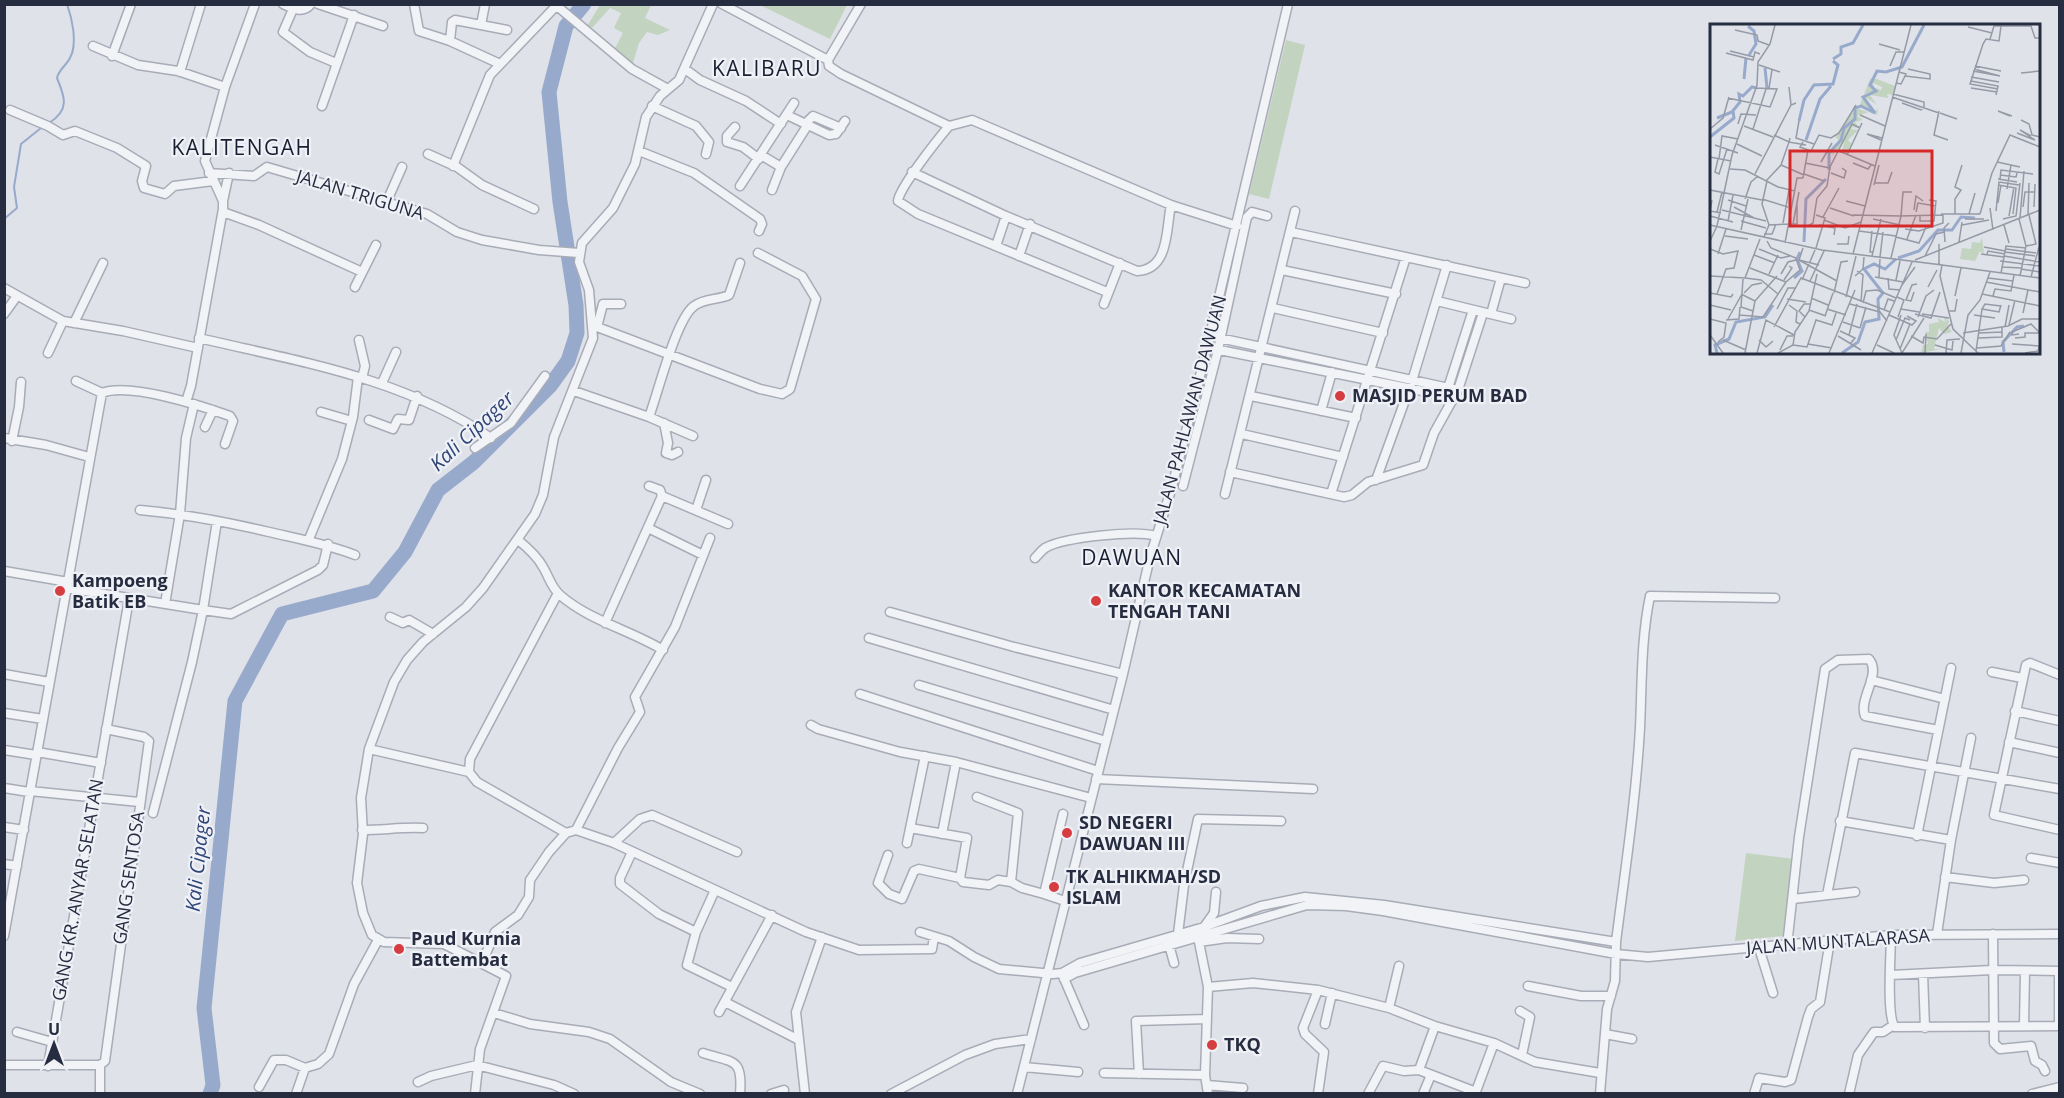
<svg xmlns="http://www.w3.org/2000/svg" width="2064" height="1098" viewBox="0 0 2064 1098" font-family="'Open Sans',sans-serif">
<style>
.green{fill:#c2d4c0}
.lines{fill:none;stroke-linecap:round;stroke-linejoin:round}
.stream{stroke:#98aacb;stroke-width:2}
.river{stroke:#98aacb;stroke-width:15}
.street-casing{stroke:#a8acb7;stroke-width:11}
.street{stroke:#f2f3f7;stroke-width:8}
.poi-dot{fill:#d53d41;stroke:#eff1f7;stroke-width:2}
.labels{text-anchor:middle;stroke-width:4.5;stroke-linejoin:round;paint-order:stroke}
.street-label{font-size:18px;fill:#272d41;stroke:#eff1f7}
.poi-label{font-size:18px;font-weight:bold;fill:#272d41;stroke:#eff1f7;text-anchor:start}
.water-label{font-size:20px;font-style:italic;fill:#2f4677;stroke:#eff1f7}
.quarter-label{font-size:21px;letter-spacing:1.5px;fill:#191f32;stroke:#eff1f7}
.inset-river{fill:none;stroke:#98aacb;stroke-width:3}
.inset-road{fill:none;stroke:#959aa6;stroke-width:1.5}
.view{fill:#d62828;fill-opacity:0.15;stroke:#d62828;stroke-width:3}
.inset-edge{fill:none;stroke:#272d41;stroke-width:3}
</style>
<rect width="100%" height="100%" fill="#dfe2e9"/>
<path class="green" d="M600,5H651L645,18L670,30L658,35L647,32L639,43L632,66L614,50L623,33L614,28L621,13L610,8L593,27L586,28Z
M760,5H847L830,39Z
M1286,40L1305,45L1269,199L1249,194Z
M1746,853L1794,859L1783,936L1735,941Z"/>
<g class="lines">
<path class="stream" d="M49,123C70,110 65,97 57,78C59,69 66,66 70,58C78,44 72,18 67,4
M4,219L17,208L14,187L21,144L41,128"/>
<path class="river" d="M210,1094L213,1085L204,1008L235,701L282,614L373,591L405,552L438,490L474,462L550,386L568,361L577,333L576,305L560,202L549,92L566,26L584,4"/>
<defs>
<path id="street" d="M283,4C293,9 303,14 311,4
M318,4L383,26
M414,4L419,31L450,41L500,64
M722,4L828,60L829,66L841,74L949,126
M557,6L632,69L668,89
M293,9L283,32L310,52L336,63
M481,25L485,4
M450,41L452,22L455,20L507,30
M93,46L138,65L178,71L225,87
M112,56L131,4
M828,60L861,4
M685,69L700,80L746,101L781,124
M180,72L201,4
M322,106L354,15
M652,106L696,126L709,142L706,154
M10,110L48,126L63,135L75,131L117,148L146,166L142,181L144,188L165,194L174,186L213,181
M787,115L829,135L836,134L845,121
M805,124L813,116L841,128
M735,127L727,136V142L743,147L759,159
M639,151L694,173L760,219L762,224L759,231
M428,154L457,167L482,185L534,209
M761,155L781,167
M453,166L490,75L558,4
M912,172L1006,216L1137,271C1170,270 1166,227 1171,205
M209,173L254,176L267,167L427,214L457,232L482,240L539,250L579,253
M740,186L794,103
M772,190L781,167L807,126
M223,201L229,173
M387,201L402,167
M223,212L259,225L362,272
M1291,232L1525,283
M996,246L1006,216
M1019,256L1030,224
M1282,270L1396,294
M355,287L376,245
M4,288L63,321L123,331L198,348
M1107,292L918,214L898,201C899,188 938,139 949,126L972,120L1171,205L1237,226
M1437,301L1511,319
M1104,304L1120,263
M1273,308L1383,333
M4,314L17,296
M1491,314L1501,278
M74,323L103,263
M592,325L760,389L782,394L790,389L816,299L802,276L758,253
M597,327L603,304H621
M1215,337L1458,390
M199,338C301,362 403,378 491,438
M359,340L365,366L362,378
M1215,349L1452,397
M48,353L63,321
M76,381L102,393
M382,383L396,352
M1448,388L1473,310
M574,391L649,417L693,436
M1251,396L1356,418
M186,402L191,386L223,209V201L205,161L225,87L255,4
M1321,411L1332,372
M321,412L352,421
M649,417C658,393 676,319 694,306C704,298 719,300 729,295L740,263
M369,420L393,429L398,419L409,420L417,396
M664,423L668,443L666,453L672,455L678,452
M205,427L213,410
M1242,434L1343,457
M4,438L46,445L89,457
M12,441L19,407L21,382
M475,448L511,423L545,376
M1230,472L1344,497L1352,495L1368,482L1423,465L1434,433L1458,390L1483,313
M1376,480L1412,381L1447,265
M649,486L660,490L662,496L728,524
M1183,486L1218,350L1247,217L1252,212L1267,216
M1225,494L1295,211
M1331,494L1406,257
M140,510C184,514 227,522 269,532C299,539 327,544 355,555
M696,510L706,480
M217,521L203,610L231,614L318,570L323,565L328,544
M648,528L703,555
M309,539L342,459L353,417L358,377
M518,540C528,548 537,556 543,567C549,577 551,587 560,595C590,621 630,630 663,650
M1035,558C1038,555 1041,551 1045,548C1064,537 1136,530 1156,536
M4,571L68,582
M67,588L203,610L192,662L153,813
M165,604L180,514L186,438L194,404
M890,612L1014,647L1123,674
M390,617L403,623L409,620L433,634
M605,623L662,496
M869,638L1114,710
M1992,672L2022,678
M4,674L49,682
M2060,675L2030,663L2026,665L1994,815L2060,830
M1871,680L1945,699
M919,685L1106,741
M860,694L1098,771
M2015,711L2060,721
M4,713L43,719
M811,725L818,729L900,752L956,762L1091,798
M2009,742L2060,753
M369,749L469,772L477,782L566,833
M4,750L36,755
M37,752L101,763
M469,772L470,759L558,593
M1096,779L1313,789
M4,788L29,792
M30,791L139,802
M977,797L1018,813L1011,882L1022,888L1044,894
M1063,814L1044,894L1065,901
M1840,821L1951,840
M4,827L24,830
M910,828L967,838L960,878
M362,830C383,830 402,827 423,828
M576,830L618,748L640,712L635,697L675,627L710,538
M942,834L956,762
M1917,836L1951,668
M614,843L640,819L652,815L737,852
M907,843L925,756
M632,852L620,878V884L659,914L696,932L687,965L732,987
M888,855L878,883L889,894L902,899L914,871L919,869L960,878L963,882L989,885L998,880L1011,882
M2031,858L2060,863
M4,864L17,866
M1945,877L1994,883L2024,880
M1827,895L1855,753L2060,789
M1793,899L1855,892
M1204,927L1214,913L1216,892
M696,932L715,890
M920,932L949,941L974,957L999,969L1053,974L1062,973L1080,963L1204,927L1261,906L1305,897L1384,905L1616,942L1615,981L1607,1009L1600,1094
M1178,934L1184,885L1198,819L1281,821
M1937,934L1951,840L1971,738
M1993,934L1994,1043L2000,1049L2031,1046L2035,1061L2042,1065L2045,1071
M1891,935C1891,953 1886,1017 1895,1027L2060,1026
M4,936L102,393C129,382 202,406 230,416L233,421L225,444
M1198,937L1208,987L1205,1075L1208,1094
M1168,941L1174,963
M1199,942L1227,938L1259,939
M1616,942C1625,871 1636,799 1640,728C1642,684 1641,639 1650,596L1775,598
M1787,946L1799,837L1825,669L1838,660L1869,659C1882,674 1858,699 1865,716L1938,730
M1759,948L1773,993
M482,963L495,932L518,915L529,897L530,880L549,852L566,833L576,830L614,843L806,932L859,950L932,949L934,937
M2059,971V1026
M1923,974L1925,1028
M1891,975L1992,970L2060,971
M1063,976L1084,1025
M1064,979L1075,973L1307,905L1346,906L1383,911L1616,954L1648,957L1891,935L2060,934
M1528,986L1581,996H1611
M1208,987L1253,983L1318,990L1389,1008L1435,1026L1494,1043L1535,1062L1600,1073
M725,1002L797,1039
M1389,1008L1399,966
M1520,1011L1530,1017L1522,1055
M719,1012L772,915
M494,1013L530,1024L589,1032L610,1039L671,1082L700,1094
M1325,1024L1332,993
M2024,1026L2025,971
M17,1032L52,1042
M1605,1034L1632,1039
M703,1053C733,1063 743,1057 740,1094
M4,1065H100L105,1061L149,741L144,737L106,729
M100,1065V1094
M48,1066L129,599
M1024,1067L1078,1072
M1419,1070L1435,1026
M1104,1073L1205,1075
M1139,1074L1136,1021L1207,1019
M418,1082L431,1076L477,1065L554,1085L574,1094
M1207,1085L1243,1088
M259,1087L274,1060H286L305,1068L318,1064L329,1054L354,984L378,940
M296,1094L305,1068
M475,1094L480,1049L506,976L444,944L384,942L372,935L363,913L357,883L363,834L361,798L369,749L394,682L407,660L423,642L466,607L483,588L535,514L543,495L554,437L593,338L589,290L579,262L582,243L613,208L635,164L646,117L660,96L679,80L713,4
M771,1094L784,1090
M805,1094L796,1012L822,937
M891,1094L965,1055L995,1044L1031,1039
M1017,1094L1123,674L1150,557L1172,487L1207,348L1288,4
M1318,1094L1324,1052L1305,1034L1303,1028L1318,990
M1368,1094L1383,1066L1404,1071L1419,1070L1476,1092
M1423,1094L1431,1075
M1475,1094L1494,1043
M1754,1094L1759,1078L1785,1082L1791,1080L1808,1017L1811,1009L1820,1002L1830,940
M1849,1094L1858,1055L1874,1032H1883L1892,1026
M2032,1094L2060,1087"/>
</defs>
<use href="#street" class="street-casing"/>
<use href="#street" class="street"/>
</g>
<g class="poi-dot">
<circle cx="1340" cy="396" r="6"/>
<circle cx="60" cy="591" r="6"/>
<circle cx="1096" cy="601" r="6"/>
<circle cx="1067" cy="833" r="6"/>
<circle cx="1054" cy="887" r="6"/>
<circle cx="399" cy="949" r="6"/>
<circle cx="1212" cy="1045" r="6"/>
</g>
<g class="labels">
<g class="street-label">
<text transform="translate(360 195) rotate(17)" y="6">JALAN TRIGUNA</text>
<text transform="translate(1190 410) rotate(-75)" y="6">JALAN PAHLAWAN DAWUAN</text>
<text transform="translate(129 878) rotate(-82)" y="6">GANG SENTOSA</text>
<text transform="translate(78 890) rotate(-80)" y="6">GANG KR. ANYAR SELATAN</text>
<text transform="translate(1838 942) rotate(-4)" y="6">JALAN MUNTALARASA</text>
</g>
<g class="poi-label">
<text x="1352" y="402">MASJID PERUM BAD</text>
<text x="72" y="587">Kampoeng<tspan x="72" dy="21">Batik EB</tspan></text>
<text x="1108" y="597">KANTOR KECAMATAN<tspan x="1108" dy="21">TENGAH TANI</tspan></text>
<text x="1079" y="829">SD NEGERI<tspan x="1079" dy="21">DAWUAN III</tspan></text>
<text x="1066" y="883">TK ALHIKMAH/SD<tspan x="1066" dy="21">ISLAM</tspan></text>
<text x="411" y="945">Paud Kurnia<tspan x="411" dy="21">Battembat</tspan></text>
<text x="1224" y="1051">TKQ</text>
</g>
<g class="water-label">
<text transform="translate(472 431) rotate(-43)" y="7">Kali Cipager</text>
<text transform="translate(198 859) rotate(-84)" y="7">Kali Cipager</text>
</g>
<g class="quarter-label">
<text x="767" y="76">KALIBARU</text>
<text x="242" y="155">KALITENGAH</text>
<text x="1132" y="565">DAWUAN</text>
</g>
</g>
<g transform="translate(1710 24)">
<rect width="330" height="330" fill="#dfe2e9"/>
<path d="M161,53L160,61L161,63L164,54L185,62L183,71L177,70L178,74L160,71L167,81L154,72L165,69L166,64L171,66L172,63L163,59L165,67L154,70ZM153,71L165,89L168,84L167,91L159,88L147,92L153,96L145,98L149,104L143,103L141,105L148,106L138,116L142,120L137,129L132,127L134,118L123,131L120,128L131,118L133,114L134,105L142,97L135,102L131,108L132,114L127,121L121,123L129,117L125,112L144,87L146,94V84L164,90L150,81ZM272,213L274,230L270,227L265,237L250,235L252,224L261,225L262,218L270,219ZM228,294L235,298L234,294H239L235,297L239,296L238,303L242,308L234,310L229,304L224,325H231L211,329L213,321L218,320L215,308H219V300L229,298Z" fill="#c2d4c0"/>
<path class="inset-river" d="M38,2L44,7L46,20L39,31M123,35L131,30V23L143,19L153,1M55,44L57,64M34,55L36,34M7,94L22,88L30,78L29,70L33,72L42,63L47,64M89,97L94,76L104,61L123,60L128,41L123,37M0,113L24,94L23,87M96,116L110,75L121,62M119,146V129L131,116L134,104L145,95V84L151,82L165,89L153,73L166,67L160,61L167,47L176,48L192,43L214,1M94,218L96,175L116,155M188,234L209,227L228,206H242L251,193L265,194M84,254L92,247L87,235L90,228M294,328L293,318L307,303L314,302M7,329L5,321L19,315L26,298L55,293L63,281M132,329L148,318L155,298L169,295L168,275L173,269L154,245L164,240L175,245L186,235"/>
<path class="inset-road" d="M258,3L282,9M25,6L47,11L48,17L59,21M280,15L284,2H321L325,14H330M169,20L190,26M20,27L44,33M16,29L43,36L45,28L50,30M49,41L70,48M180,42L186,28H194M265,42L291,47M263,47L290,52L264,45M311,49L330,47M195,52L220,55V50L198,45M261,53L289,58M261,57L288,62L286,71M186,59L191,60L196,50L189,48M79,63L81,81M59,64L62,46M261,64L287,68M288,65L260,60L273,20L276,15L289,17L291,2M183,70L214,78V83M182,73L229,89M18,74L60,83L67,65L46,64M192,79L211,86L214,83M229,87L224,111L238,116M230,89L247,95M150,91L175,102M300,92L288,87L302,92M311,96L319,100L322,111L330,113M89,97L86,114L104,120M28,100L31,90L46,91M34,102L63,113M0,105L13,94L19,73M43,105L56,65M307,109L325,116L310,106L321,112M64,111L79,118L80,114M171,116L157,110L172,114M93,118L90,123L101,127L109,111L121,114L129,109L146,81M27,120L52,132M5,121L28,129M129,127L165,142M137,131L152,99M0,133L21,137M8,135L5,148L9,150L17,125M9,135L12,112L28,115M111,138L122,119M287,138L310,143M95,139L120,144M143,139L158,145L161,141M71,141L94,151M20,145L35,146L68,163L85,167M121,149L134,154L136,147L132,144M45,150L81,81L86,79M94,150L114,157M290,151L306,153L307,149M93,154L98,126M288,155L307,158M290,155L291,146L323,150M56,157L71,141L79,118L96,121M165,159H178L182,148M164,161L169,141M288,161L306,164L303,190M297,165L301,141M0,166L52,176M35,175L41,158L48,152M52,175L78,183M2,176L0,187L11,189M18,176L36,182M136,177L155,182M288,179L291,161M24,183L44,194M313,183L315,168H324M324,183L325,160M120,184L144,192M280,184L283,206M12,186L56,197M204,186L206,172L213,177M286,187L289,158L309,161M7,188L12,168M206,188L208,179L226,182M231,190H270M245,190V175L251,166L245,163L252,141M259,190L265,169M270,190L282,149L300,111L330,123M143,191L191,192L181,234M210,191V197H224L226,177L219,176M318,191L319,159M0,192L23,198M189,192L233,191M191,192L193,168H202M299,192L304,163M113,193L129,164M310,194L314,147M163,195L190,201M255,195H274M293,195L306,192L310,159M309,195L316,222L310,252M114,196L135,204L151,198M18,197L23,171M31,197L56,204M73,199L79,166M79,200H87V177M83,200L89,168M0,201L112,226L232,241L230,252L243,305L268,329M59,201L79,200M109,201L125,204L124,211M252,201L279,196M294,201L299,219M98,202L103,199L107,174L117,162L120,143L142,100L150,104M195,205L209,207L233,199V191M31,206L38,175M149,207L186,212M162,207L160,228H163M54,210H62L66,200M15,212L38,215M54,213L59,201L52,180L57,157M186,213L209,219L216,203M197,215L206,191M0,217L7,202L22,131L47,61L48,38L60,20L65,1M235,218L234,204L239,199M249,218L252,198M75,219L87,154H93M127,220H138L139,212M229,220V240M316,222L326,220L319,191M274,223L295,227M93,224L89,236L109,241M106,224L115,194L106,191M0,225L13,230L28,227L24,244L16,245L7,270M49,225L71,234L80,232M296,225L326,229M295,228L325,232M8,230L16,205M143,230L201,1M271,230L294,233M277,230L278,227L295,230M44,231L65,239M162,232L171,195M215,232L226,210L234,208M294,232L330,238M170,233L173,208M89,236L127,257M205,236L330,186M290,237L330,242M232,241L330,254M292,243L311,244M40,244L76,258M311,245L330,248M147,247L153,251L151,278M291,249L296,222L316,224M59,250L68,231M71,250L78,238L86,236M0,252L35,254L50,215M145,252L153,245L154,233M165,253L193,258M169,253L170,235M321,253L329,223M35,254L51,256L68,270M178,254L179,265L190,266M278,254L303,257M33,255L31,283L43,287M74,256L82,244L79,242M92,256L105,226M186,256L190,237M100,257L114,227M276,258L330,268M192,261L205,243M218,263L227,246M204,268L201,277L196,276L202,261L207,260M0,269L21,273L23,270M34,269L42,261L52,259M124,269L131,238L138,237M31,270L45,277L35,329M272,270L330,282M245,272L251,244M283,272L285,265L301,267L304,251M136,273L146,232M187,273L194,276L188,293M101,274L118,281M77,275L96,278M45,277L67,252M153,279L156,267L167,266L186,274M140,280L170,288L177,297M0,281L21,286M79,281L87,287L86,298L90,300M67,285L78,264H86M117,285L136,291M191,285L209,288M272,285L289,288L291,281M99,286L116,292M174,286L178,275L184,277M239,287H245L247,275M313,289L318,266M205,290L221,294L230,268M212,290L239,294M29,291L53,293L76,258L90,246L86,234L61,224L57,217M179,291L202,301L206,297L197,292M191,291L184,311L192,329L214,294M264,291L285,294M115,292L123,269M95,293L89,287L94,280H100M208,293L216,272L224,266M0,295L16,299L14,313L8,318M18,295L32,270M16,296L29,295L30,283M133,298L150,304M299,301L305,276M64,303L91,254L180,288M295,303L299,281M150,304L156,283M130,307L145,314L140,320M253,309L298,302L312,295H330M269,309L292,308M309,310L302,311V308L321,300L330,309M0,311L13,329M139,311L147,280M128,312L151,326M201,312L213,319L214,313L227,315L241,300M268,314L292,313V303M305,314L315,313V309H330M13,316L36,326M49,316L56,323L63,317M186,316L195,294L200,296M98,320L122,324M302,320L330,322M83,321L97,323L106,296L122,301L126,289M167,321L184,329M225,321L242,326L243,317M267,324L291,322L300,308M190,325L200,300M70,326L77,312H83M266,327L272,285L275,280L291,282M47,329L56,296L84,311M68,329L83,321L85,308L99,287L107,250M119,329L145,266M162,329L202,238M215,329L216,310M236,329L237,316L250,315M251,329L258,291L270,276L280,248M315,329L328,327L330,319"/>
<path class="view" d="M80,127H222V202H80Z"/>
<rect width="330" height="330" class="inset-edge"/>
</g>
<rect width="2064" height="1098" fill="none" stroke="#272d41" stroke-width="12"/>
<g transform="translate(54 1044)" stroke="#eff1f7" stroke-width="4.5" paint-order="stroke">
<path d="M0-4.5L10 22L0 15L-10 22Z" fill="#272d41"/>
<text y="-9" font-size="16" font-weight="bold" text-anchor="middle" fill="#272d41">U</text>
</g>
</svg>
